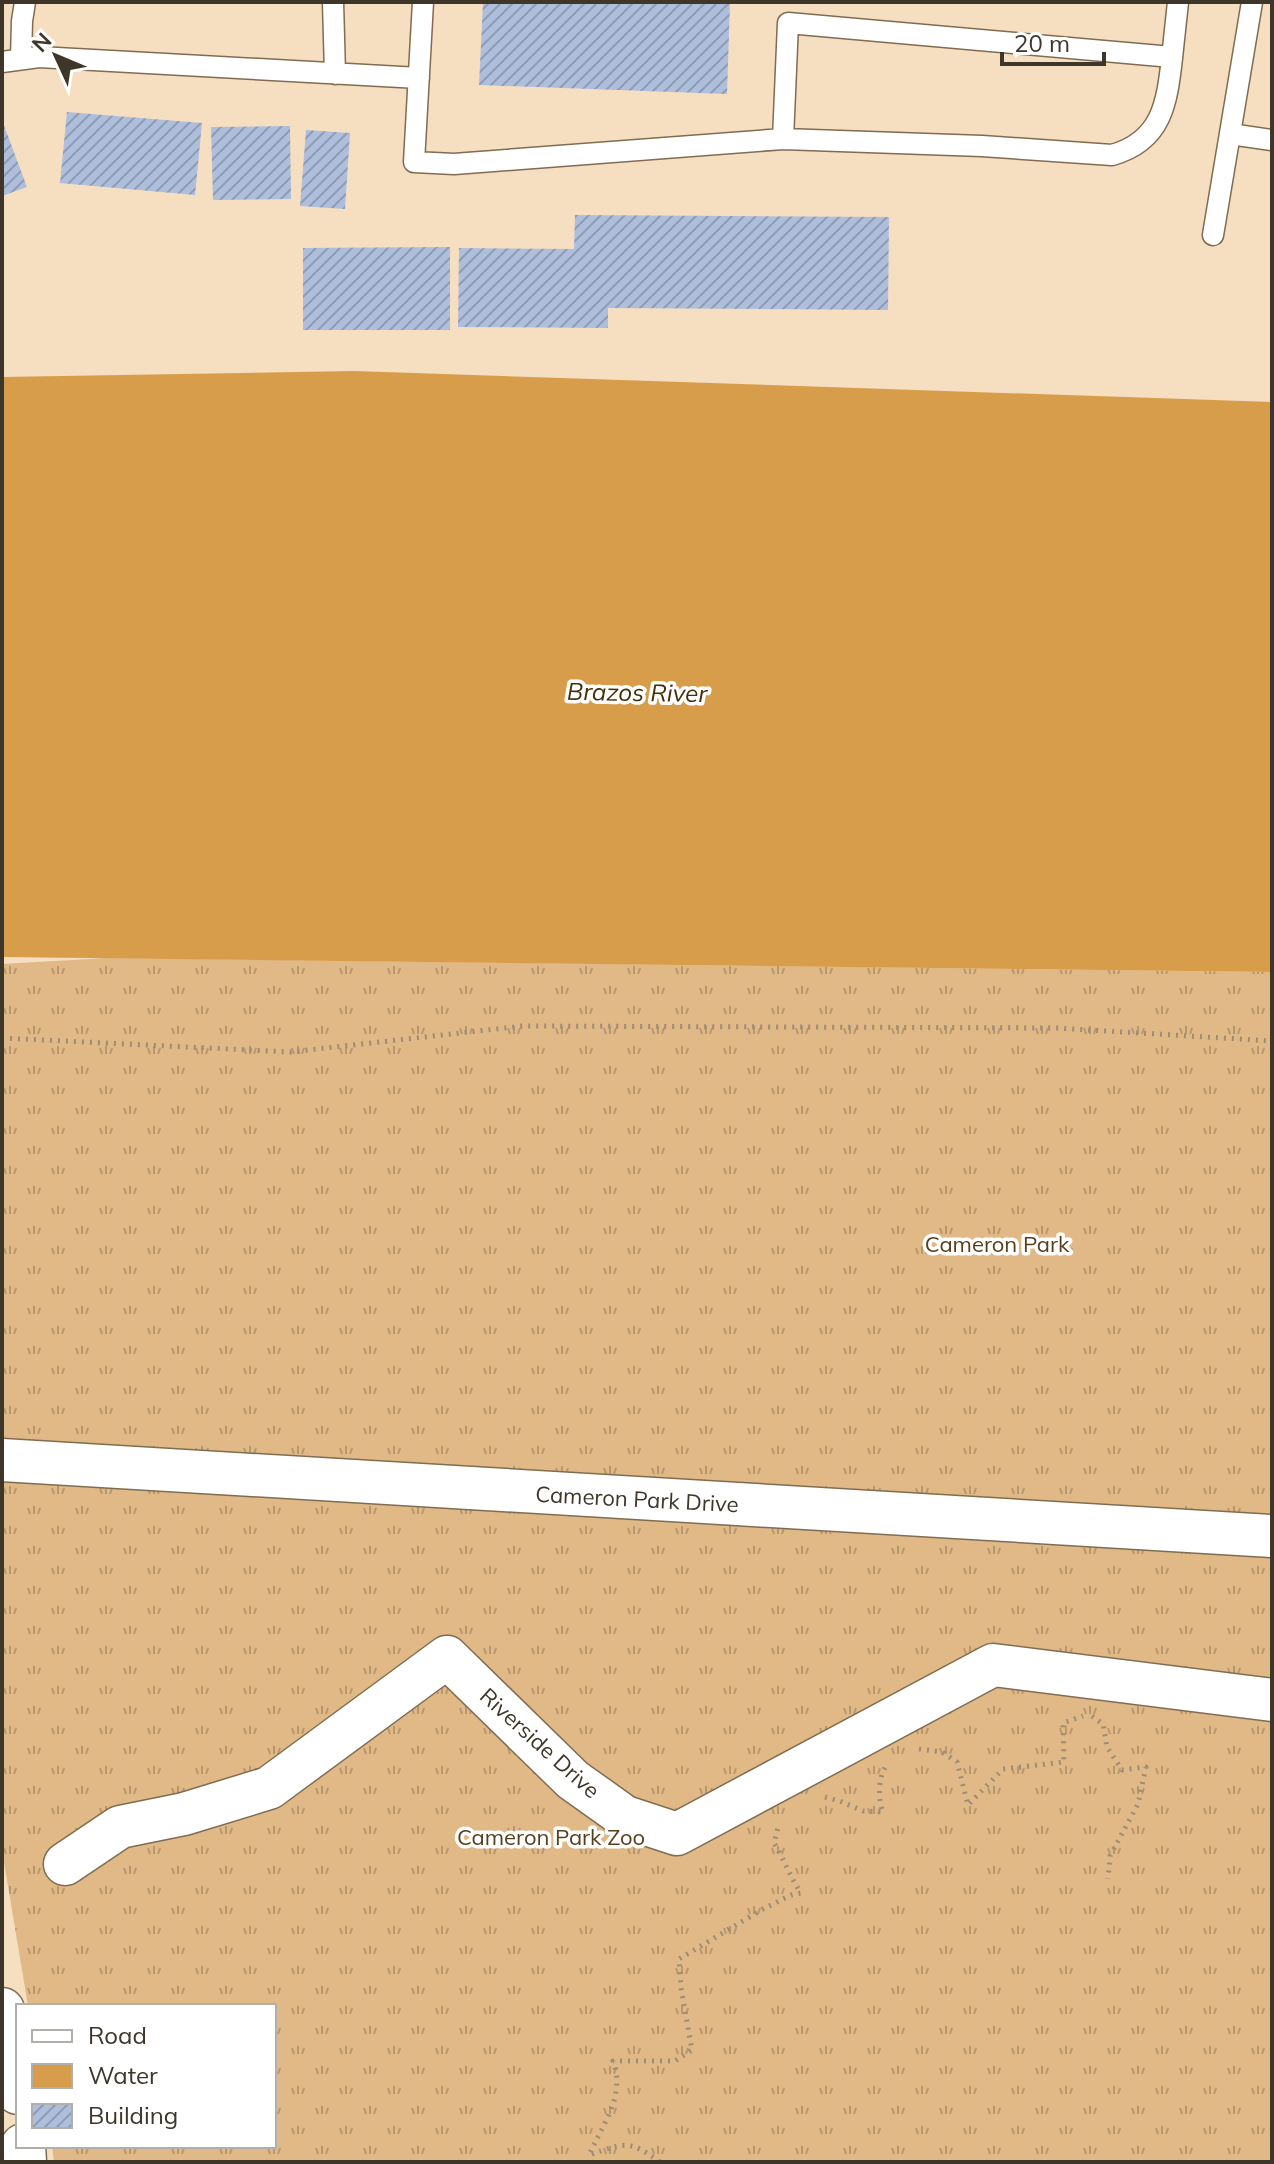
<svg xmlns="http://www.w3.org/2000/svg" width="1274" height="2164" viewBox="0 0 1274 2164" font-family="Mulish,sans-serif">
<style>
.grass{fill:url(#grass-tufts)}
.water{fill:#d89d4a}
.building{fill:url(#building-hatch)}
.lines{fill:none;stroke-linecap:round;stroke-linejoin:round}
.service-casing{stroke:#806c51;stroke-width:23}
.minor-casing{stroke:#806c51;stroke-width:45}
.secondary-casing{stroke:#806c51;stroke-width:47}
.path{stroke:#9d8c78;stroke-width:5;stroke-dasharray:2 6;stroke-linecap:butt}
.service{stroke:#fff;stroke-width:20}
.minor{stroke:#fff;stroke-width:42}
.secondary{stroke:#fff;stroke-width:44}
.labels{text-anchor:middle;stroke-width:7;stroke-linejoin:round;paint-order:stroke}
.park-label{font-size:22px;fill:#583f1c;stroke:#fff}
.street-label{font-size:22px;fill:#3f362a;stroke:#fff}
.water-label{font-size:24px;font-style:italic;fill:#462e09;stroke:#fff}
</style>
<defs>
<pattern id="grass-tufts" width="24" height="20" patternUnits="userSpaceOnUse" patternTransform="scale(2)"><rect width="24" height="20" fill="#e1b987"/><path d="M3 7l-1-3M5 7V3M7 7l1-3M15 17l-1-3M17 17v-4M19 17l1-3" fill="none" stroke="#b8976f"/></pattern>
<pattern id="building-hatch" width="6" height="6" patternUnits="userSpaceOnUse" patternTransform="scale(2)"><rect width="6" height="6" fill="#aebfdd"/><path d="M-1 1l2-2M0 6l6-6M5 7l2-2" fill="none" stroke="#8f9cb3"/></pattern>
</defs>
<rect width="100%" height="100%" fill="#f6dec1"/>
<path class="grass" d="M107,958L1272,972V1535L2,1460V964Z
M2,1479L1272,1556V2162H54L52,2146H274V2006H28L2,1850Z"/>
<path class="water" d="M354,371L1272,402V972L2,957V377Z"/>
<path class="building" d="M483,2H730L727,94L479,85Z
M67,112L202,123L195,195L60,183Z
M2,120L27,187L2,196Z
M290,126L291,199L213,200L211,127Z
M306,130L350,133L345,209L300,206Z
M575,215L889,217L888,310L608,308V328L458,327L459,248L574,249Z
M450,247V330H303V248Z"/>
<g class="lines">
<defs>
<path id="service" d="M333,2L335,74
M423,2L414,162L454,164L783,139L982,146L1112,155C1162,141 1167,103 1172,58C1174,39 1176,21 1178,2
M21,59L22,21L25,2
M2,62L39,57L419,78
M1230,134L1272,140
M783,139L788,23L1172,57
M1213,235L1252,2"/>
<path id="minor" d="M2,1460L1272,1536
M65,1864L120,1827L184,1814L269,1788L447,1657L573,1780L625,1817L677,1834L993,1665L1272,1700"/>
<path id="secondary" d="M2,2010L18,2092
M23,2146L24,2162"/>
</defs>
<use href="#service" class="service-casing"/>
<use href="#minor" class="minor-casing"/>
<use href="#secondary" class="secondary-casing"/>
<path class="path" d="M2,1038L290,1052L523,1026L1057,1028L1272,1041
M1092,1716L1103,1724L1107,1747L1122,1770L1146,1767L1138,1804L1110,1856L1108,1879
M919,1749L942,1752L957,1762L968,1805L1003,1769L1064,1762L1063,1723L1083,1716
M825,1797L840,1801L863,1811L883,1812C878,1798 878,1778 886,1766
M660,2162C629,2139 624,2143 589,2155C603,2124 626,2095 613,2061H675L692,2050L681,1988L679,1959L763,1909L791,1895L801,1893C790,1877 784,1859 774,1843L779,1824"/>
<use href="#service" class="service"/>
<use href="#minor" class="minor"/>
<use href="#secondary" class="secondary"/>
</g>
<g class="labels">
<g class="park-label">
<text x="997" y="1252">Cameron Park</text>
<text x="551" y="1845">Cameron Park Zoo</text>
</g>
<g class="street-label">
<text transform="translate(637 1499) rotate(3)" y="8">Cameron Park Drive</text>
<text transform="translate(540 1743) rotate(42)" y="8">Riverside Drive</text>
</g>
<g class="water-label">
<text transform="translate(637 693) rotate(1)" y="8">Brazos River</text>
</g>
</g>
<rect width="1274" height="2164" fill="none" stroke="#3f362a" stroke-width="8"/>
<rect x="16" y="2004" width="260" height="144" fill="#ffffff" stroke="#b2afaa" stroke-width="2"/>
<rect x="32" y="2030" width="40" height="12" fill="#ffffff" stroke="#b2afaa" stroke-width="2"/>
<text x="88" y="2044" font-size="24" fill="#3f362a">Road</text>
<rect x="32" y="2064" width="40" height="24" fill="#d89d4a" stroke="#b2afaa" stroke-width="2"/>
<text x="88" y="2084" font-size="24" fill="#3f362a">Water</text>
<rect x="32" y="2104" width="40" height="24" fill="url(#building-hatch)" stroke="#b2afaa" stroke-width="2"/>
<text x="88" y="2124" font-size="24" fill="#3f362a">Building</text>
<g transform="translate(56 56) rotate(314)" stroke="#ffffff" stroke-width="6" paint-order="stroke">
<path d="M0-6L14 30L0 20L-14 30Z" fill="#3f362a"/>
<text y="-12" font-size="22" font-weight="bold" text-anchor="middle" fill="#3f362a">N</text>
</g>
<path d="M1002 52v12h102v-12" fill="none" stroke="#3f362a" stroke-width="4"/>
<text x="1014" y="52" font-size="24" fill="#3f362a" stroke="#ffffff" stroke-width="6" paint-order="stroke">20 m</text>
</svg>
